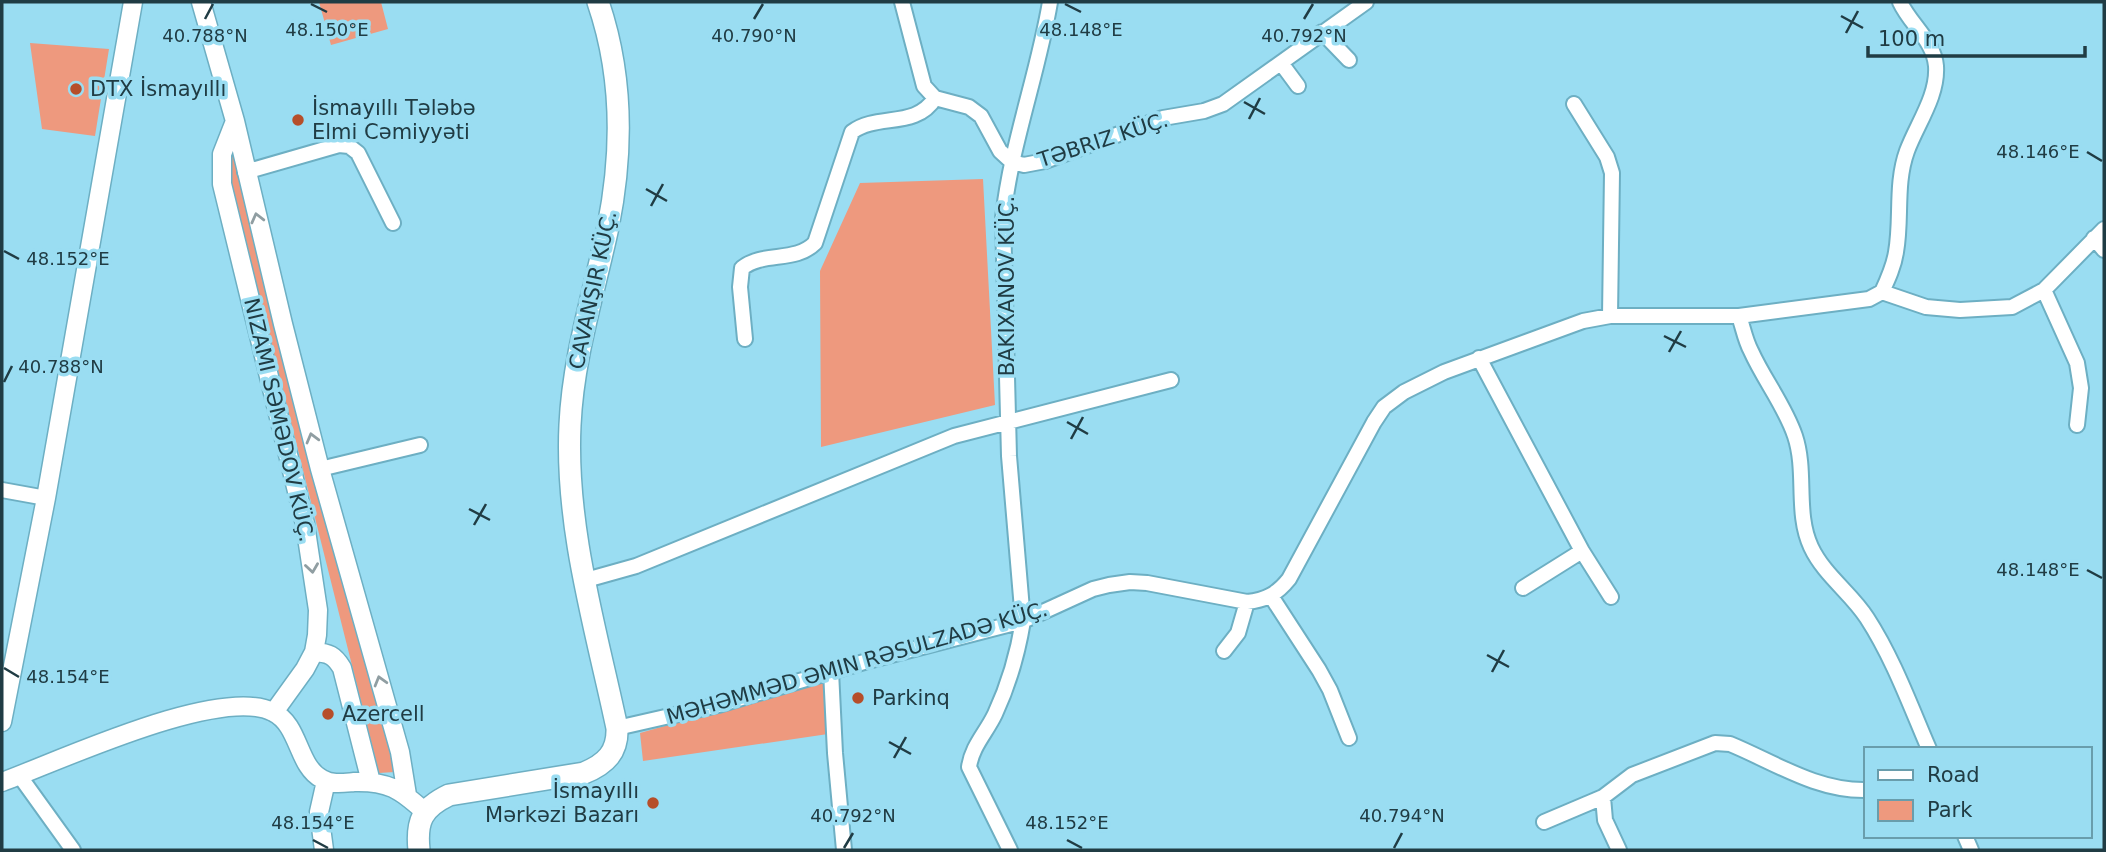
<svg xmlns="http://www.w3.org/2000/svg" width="2106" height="852" viewBox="0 0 2106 852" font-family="'DejaVu Sans',sans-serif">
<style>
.green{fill:#ee997e}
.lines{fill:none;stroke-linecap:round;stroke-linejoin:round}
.minor-casing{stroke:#6dafc3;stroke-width:18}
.tertiary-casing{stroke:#6dafc3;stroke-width:21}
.secondary-casing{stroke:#6dafc3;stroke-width:24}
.minor{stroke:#fff;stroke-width:14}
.tertiary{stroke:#fff;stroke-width:18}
.secondary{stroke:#fff;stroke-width:21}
.oneway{stroke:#909ea2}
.ticks{fill:none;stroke:#203c44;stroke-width:2.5}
.poi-dot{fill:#b64e2a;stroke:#9addf2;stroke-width:2.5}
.labels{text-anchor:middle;stroke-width:7;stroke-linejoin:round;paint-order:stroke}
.poi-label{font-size:21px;fill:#203c44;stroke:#9addf2;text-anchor:start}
.street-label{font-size:21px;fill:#203c44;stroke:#9addf2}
.ticks-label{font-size:18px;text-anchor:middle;fill:#203c44;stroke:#9addf2;stroke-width:7;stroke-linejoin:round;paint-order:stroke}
</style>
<rect width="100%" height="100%" fill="#9addf2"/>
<path class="green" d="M319,2H381L388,29L331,45Z
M30,43L109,49L95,136L42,129Z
M234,148L276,324L395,772L379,773L228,171Z
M983,179L995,405L821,447L820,271L860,183Z
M824,681L828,734L643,761L640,733Z"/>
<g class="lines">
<defs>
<path id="minor" d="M902,2L924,86L935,98L969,107L981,116L1000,151L1012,162L1024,165L1045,161L1163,118L1204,111L1223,104L1366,2
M1322,32L1349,60
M1281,63L1298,86
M1574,104L1607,157L1612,173L1610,316
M245,172L339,145L349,146L358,153L393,223
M2094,238L2104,250
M2044,290L2077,363L2081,388L2077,425
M1882,292C1888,279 1894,266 1896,252C1902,219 1895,184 1907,151C1917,124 1938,96 1936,66C1934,41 1910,24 1900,2
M1739,316C1743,327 1745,340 1751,351C1764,380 1785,406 1795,436C1807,472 1795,513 1811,547C1824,575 1851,593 1867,618C1893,658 1910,705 1929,749
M745,339L740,287L742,268C764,251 795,263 815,243L852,132C877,113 916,129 935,98
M1479,358L1582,551L1611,597
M320,469L420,445
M2,490L46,498
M586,580L636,566L954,436L1171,380
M1523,588L1582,551
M1271,596L1319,670L1330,690L1349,738
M1224,651L1238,633L1247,602
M831,671L835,753L844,850
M617,728L718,705L864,662L1023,621L1093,589L1109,585L1130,582L1147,583L1247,602C1266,600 1277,594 1289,579L1374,422L1384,407L1404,392L1444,372L1583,321L1610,316H1739L1869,299L1882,292L1926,307L1960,310L2012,307L2044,290L2104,229
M19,775L73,850
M1544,822L1603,797
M1965,836L1971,850
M1010,850L969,767C972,746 986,733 995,714C1008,686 1018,652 1023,621L1009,456L1003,218C1011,144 1038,74 1050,2
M1619,850L1605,820L1603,797L1632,775L1715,743L1730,744C1774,762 1816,791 1866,790"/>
<path id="tertiary" d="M201,2L235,121L283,324L320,469L400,752L407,795
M235,121L222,154V184L305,524L318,610L317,635L314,652L305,669L274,712
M314,652C329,653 334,655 342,668L371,782
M2,722L46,498L133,2
M2,782C57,762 220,685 273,712C300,725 297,766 322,779C332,785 343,783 354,782C388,781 400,789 425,812
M324,850L319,812L326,781"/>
<path id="secondary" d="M419,850C416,821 422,808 449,795L584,773C606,764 618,752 617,728C596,629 565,527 570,425C573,357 594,293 608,227C623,152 623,75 598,2"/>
</defs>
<use href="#minor" class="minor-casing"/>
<use href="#tertiary" class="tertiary-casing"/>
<use href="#secondary" class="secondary-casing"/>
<use href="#minor" class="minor"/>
<use href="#tertiary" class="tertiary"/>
<use href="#secondary" class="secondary"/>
</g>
<defs><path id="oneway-chevron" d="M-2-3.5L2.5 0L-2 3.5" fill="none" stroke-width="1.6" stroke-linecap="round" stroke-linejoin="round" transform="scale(1.75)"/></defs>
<g class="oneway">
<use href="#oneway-chevron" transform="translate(257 218) rotate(-104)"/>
<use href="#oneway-chevron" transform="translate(312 438) rotate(-105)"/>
<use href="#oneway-chevron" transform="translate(312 568) rotate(82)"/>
<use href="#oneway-chevron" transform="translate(380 681) rotate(-106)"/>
</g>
<path class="ticks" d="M311,4L327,12M1065,4L1081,12M1841,16L1863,28M205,19L213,4M754,19L763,4M1304,19L1313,4M1846,33L1858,11M1244,102L1265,114M1249,119L1260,98M2087,152L2102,161M646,189L667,201M651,206L663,184M4,251L19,259M1664,336L1686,347M1669,352L1681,331M4,382L12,366M1067,422L1088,434M1071,439L1083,417M469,509L490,520M474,525L486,504M2087,570L2102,578M1487,655L1509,667M4,668L19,677M1492,672L1504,650M889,742L911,754M894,758L906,737M313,840L328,848M1067,840L1082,848M844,848L853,833M1394,848L1402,833"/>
<g class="poi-dot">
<circle cx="76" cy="89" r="7"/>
<circle cx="298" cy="120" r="7"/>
<circle cx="858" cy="698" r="7"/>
<circle cx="328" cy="714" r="7"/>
<circle cx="653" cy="803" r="7"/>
</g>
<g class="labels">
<g class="poi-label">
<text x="90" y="96">DTX İsmayıllı</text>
<text x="312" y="115">İsmayıllı Tələbə<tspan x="312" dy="24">Elmi Cəmiyyəti</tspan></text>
<text x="872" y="705">Parkinq</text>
<text x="342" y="721">Azercell</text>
<text x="639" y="798" text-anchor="end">İsmayıllı<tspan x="639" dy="24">Mərkəzi Bazarı</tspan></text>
</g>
<g class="street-label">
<text transform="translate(1103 140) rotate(-18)" y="7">TƏBRIZ KÜÇ.</text>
<text transform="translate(1007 286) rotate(-90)" y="7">BAKIXANOV KÜÇ.</text>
<text transform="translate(593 290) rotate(-78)" y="7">CAVANŞIR KÜÇ.</text>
<text transform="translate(279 420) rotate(77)" y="7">NIZAMI SƏMƏDOV KÜÇ.</text>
<text transform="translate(857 663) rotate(-16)" y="7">MƏHƏMMƏD ƏMIN RƏSULZADƏ KÜÇ.</text>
</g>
</g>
<g class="ticks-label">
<text x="327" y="36">48.150°E</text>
<text x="1081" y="36">48.148°E</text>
<text x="205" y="42">40.788°N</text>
<text x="754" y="42">40.790°N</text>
<text x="1304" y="42">40.792°N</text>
<text x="2038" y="158">48.146°E</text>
<text x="68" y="265">48.152°E</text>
<text x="61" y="373">40.788°N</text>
<text x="2038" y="576">48.148°E</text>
<text x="68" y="683">48.154°E</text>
<text x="853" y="822">40.792°N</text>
<text x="1402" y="822">40.794°N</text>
<text x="313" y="829">48.154°E</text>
<text x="1067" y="829">48.152°E</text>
</g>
<rect width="2106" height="852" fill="none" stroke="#203c44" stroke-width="7"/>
<rect x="1864" y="747" width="228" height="91" fill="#9addf2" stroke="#699dac" stroke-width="2"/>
<rect x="1878" y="770" width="35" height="10" fill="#ffffff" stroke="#699dac" stroke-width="2"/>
<text x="1927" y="782" font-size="21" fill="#203c44">Road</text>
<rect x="1878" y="800" width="35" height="21" fill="#ee997e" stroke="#699dac" stroke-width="2"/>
<text x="1927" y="817" font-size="21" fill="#203c44">Park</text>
<path d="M1868 46v10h217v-10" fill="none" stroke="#203c44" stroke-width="3.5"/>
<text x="1878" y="46" font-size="21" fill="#203c44" stroke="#9addf2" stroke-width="5" paint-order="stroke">100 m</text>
</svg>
